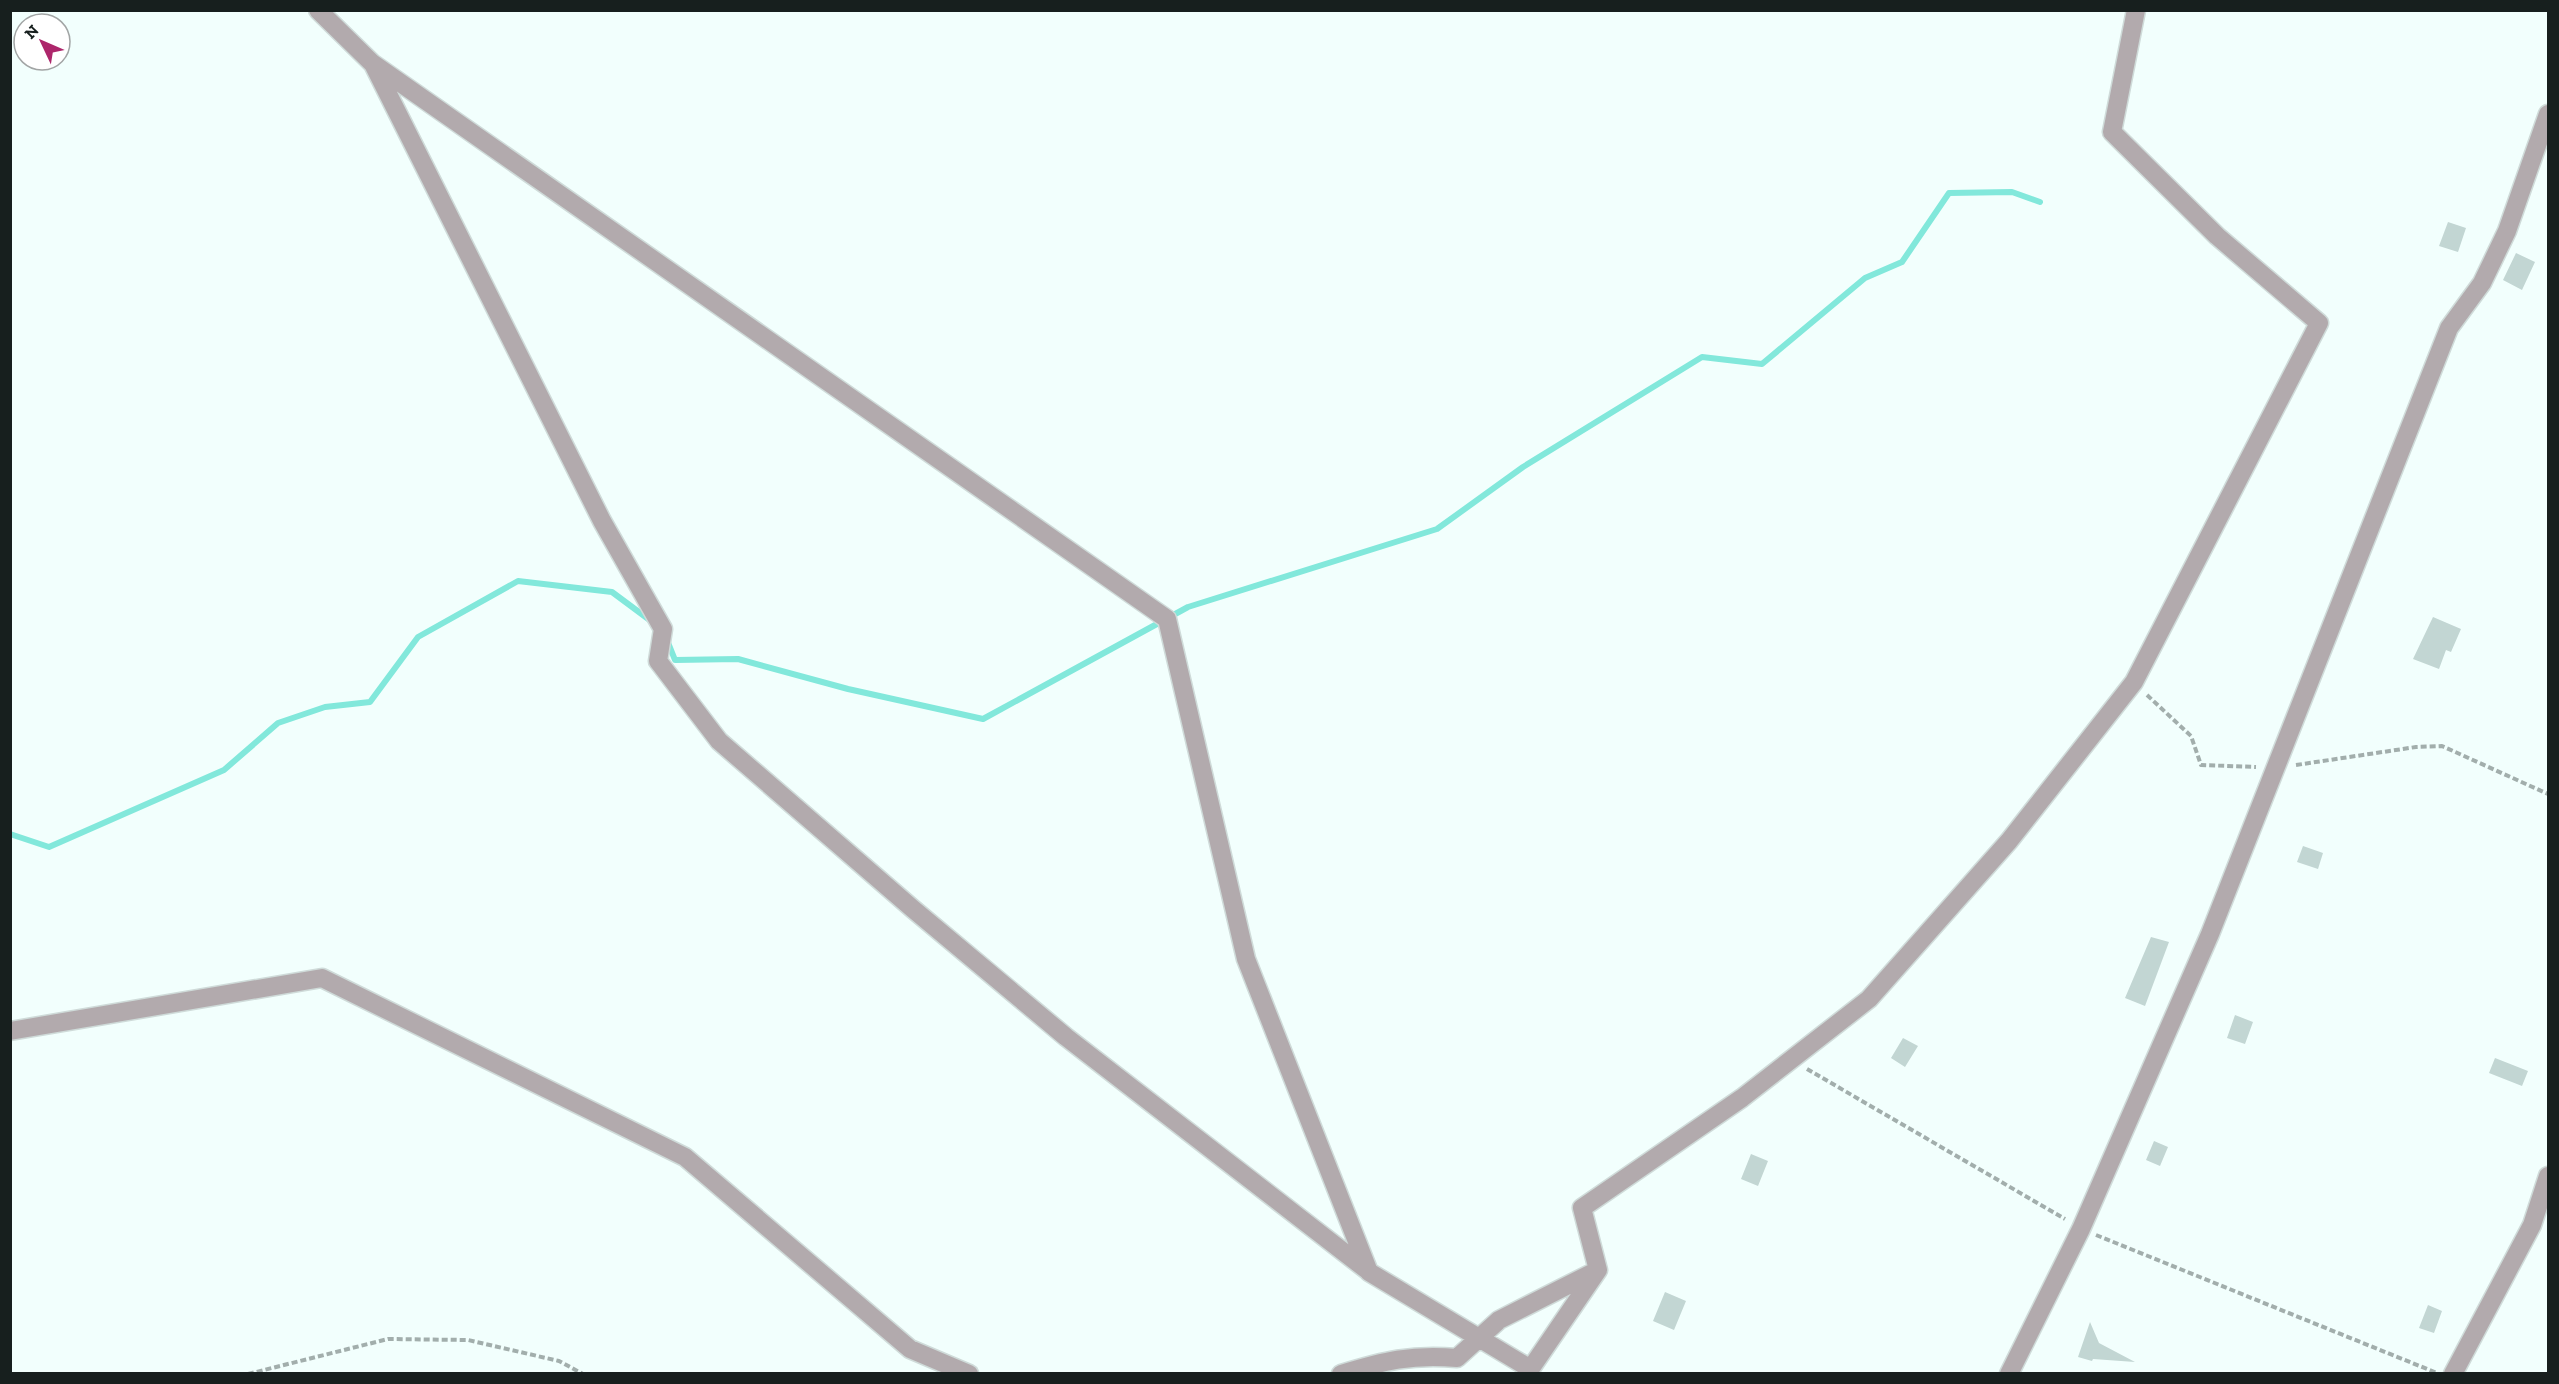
<svg xmlns="http://www.w3.org/2000/svg" width="2559" height="1384" viewBox="0 0 2559 1384" font-family="'Zilla Slab',serif">
<style>
.lines{fill:none;stroke-linecap:round;stroke-linejoin:round}
.stream{stroke:#82e8db;stroke-width:6}
.building{fill:#c2d6d3}
.minor-casing{stroke:#cfdbd9;stroke-width:21}
.path{stroke:#a2aeac;stroke-width:4;stroke-dasharray:6 3;stroke-linecap:butt}
.minor{stroke:#b2aaad;stroke-width:18}
</style>
<rect width="100%" height="100%" fill="#f2fffd"/>
<g class="lines">
<path class="stream" d="M667,640L675,660L738,659L848,689L983,719L1188,607L1437,529L1523,467L1702,357L1762,364L1865,278L1902,262L1949,193L2012,192L2040,202
M10,834L49,847L224,770L278,723L325,707L370,702L418,637L518,581L612,592L651,621"/>
</g>
<path class="building" d="M2448,222L2466,228L2458,252L2439,246Z
M2516,253L2535,262L2522,290L2503,280Z
M2433,617L2461,629L2451,652L2446,650L2439,669L2413,659Z
M2303,846L2323,853L2318,869L2297,862Z
M2151,937L2169,942L2145,1006L2125,998Z
M2235,1015L2253,1022L2245,1044L2227,1038Z
M1903,1038L1918,1046L1905,1067L1891,1058Z
M2495,1058L2528,1071L2522,1086L2489,1073Z
M2154,1141L2168,1147L2160,1166L2146,1160Z
M1751,1154L1768,1161L1758,1186L1741,1179Z
M1665,1292L1686,1301L1674,1330L1653,1321Z
M2428,1305L2442,1311L2434,1333L2419,1328Z
M2090,1322L2099,1343L2135,1362L2093,1359L2092,1361L2078,1357Z"/>
<g class="lines">
<defs>
<path id="minor" d="M318,10L372,63L1167,619L1246,959L1369,1272L1529,1368
M373,64L602,521L663,629L658,661L719,741L913,909L1066,1037L1367,1270
M10,1031L322,978L685,1157L910,1349L969,1374
M1341,1374C1384,1361 1411,1354 1457,1358L1499,1320L1596,1271
M1527,1374L1598,1270L1582,1208L1742,1098L1869,999L2009,841L2134,682L2319,323L2217,236L2112,132L2136,10
M2009,1374L2081,1229L2210,934L2449,328L2482,283L2507,231L2548,114
M2453,1374L2532,1225L2548,1176"/>
</defs>
<use href="#minor" class="minor-casing"/>
<path class="path" d="M2147,695L2191,736L2201,765L2256,767
M2296,765L2416,747L2442,746L2548,794
M1807,1069L2065,1219
M2096,1235L2437,1373
M248,1374L388,1339L468,1340L559,1361L583,1374"/>
<use href="#minor" class="minor"/>
</g>
<rect width="2559" height="1384" fill="none" stroke="#171f1e" stroke-width="24"/>
<g transform="translate(42 42) rotate(314)"><circle r="28" fill="#ffffff" stroke="#a2a5a5" stroke-width="1.5"/>
<path d="M0-4.5L10 22L0 15L-10 22Z" fill="#ad266b"/>
<text y="-9" font-size="16" font-weight="bold" text-anchor="middle" fill="#171f1e">N</text>
</g>
</svg>
